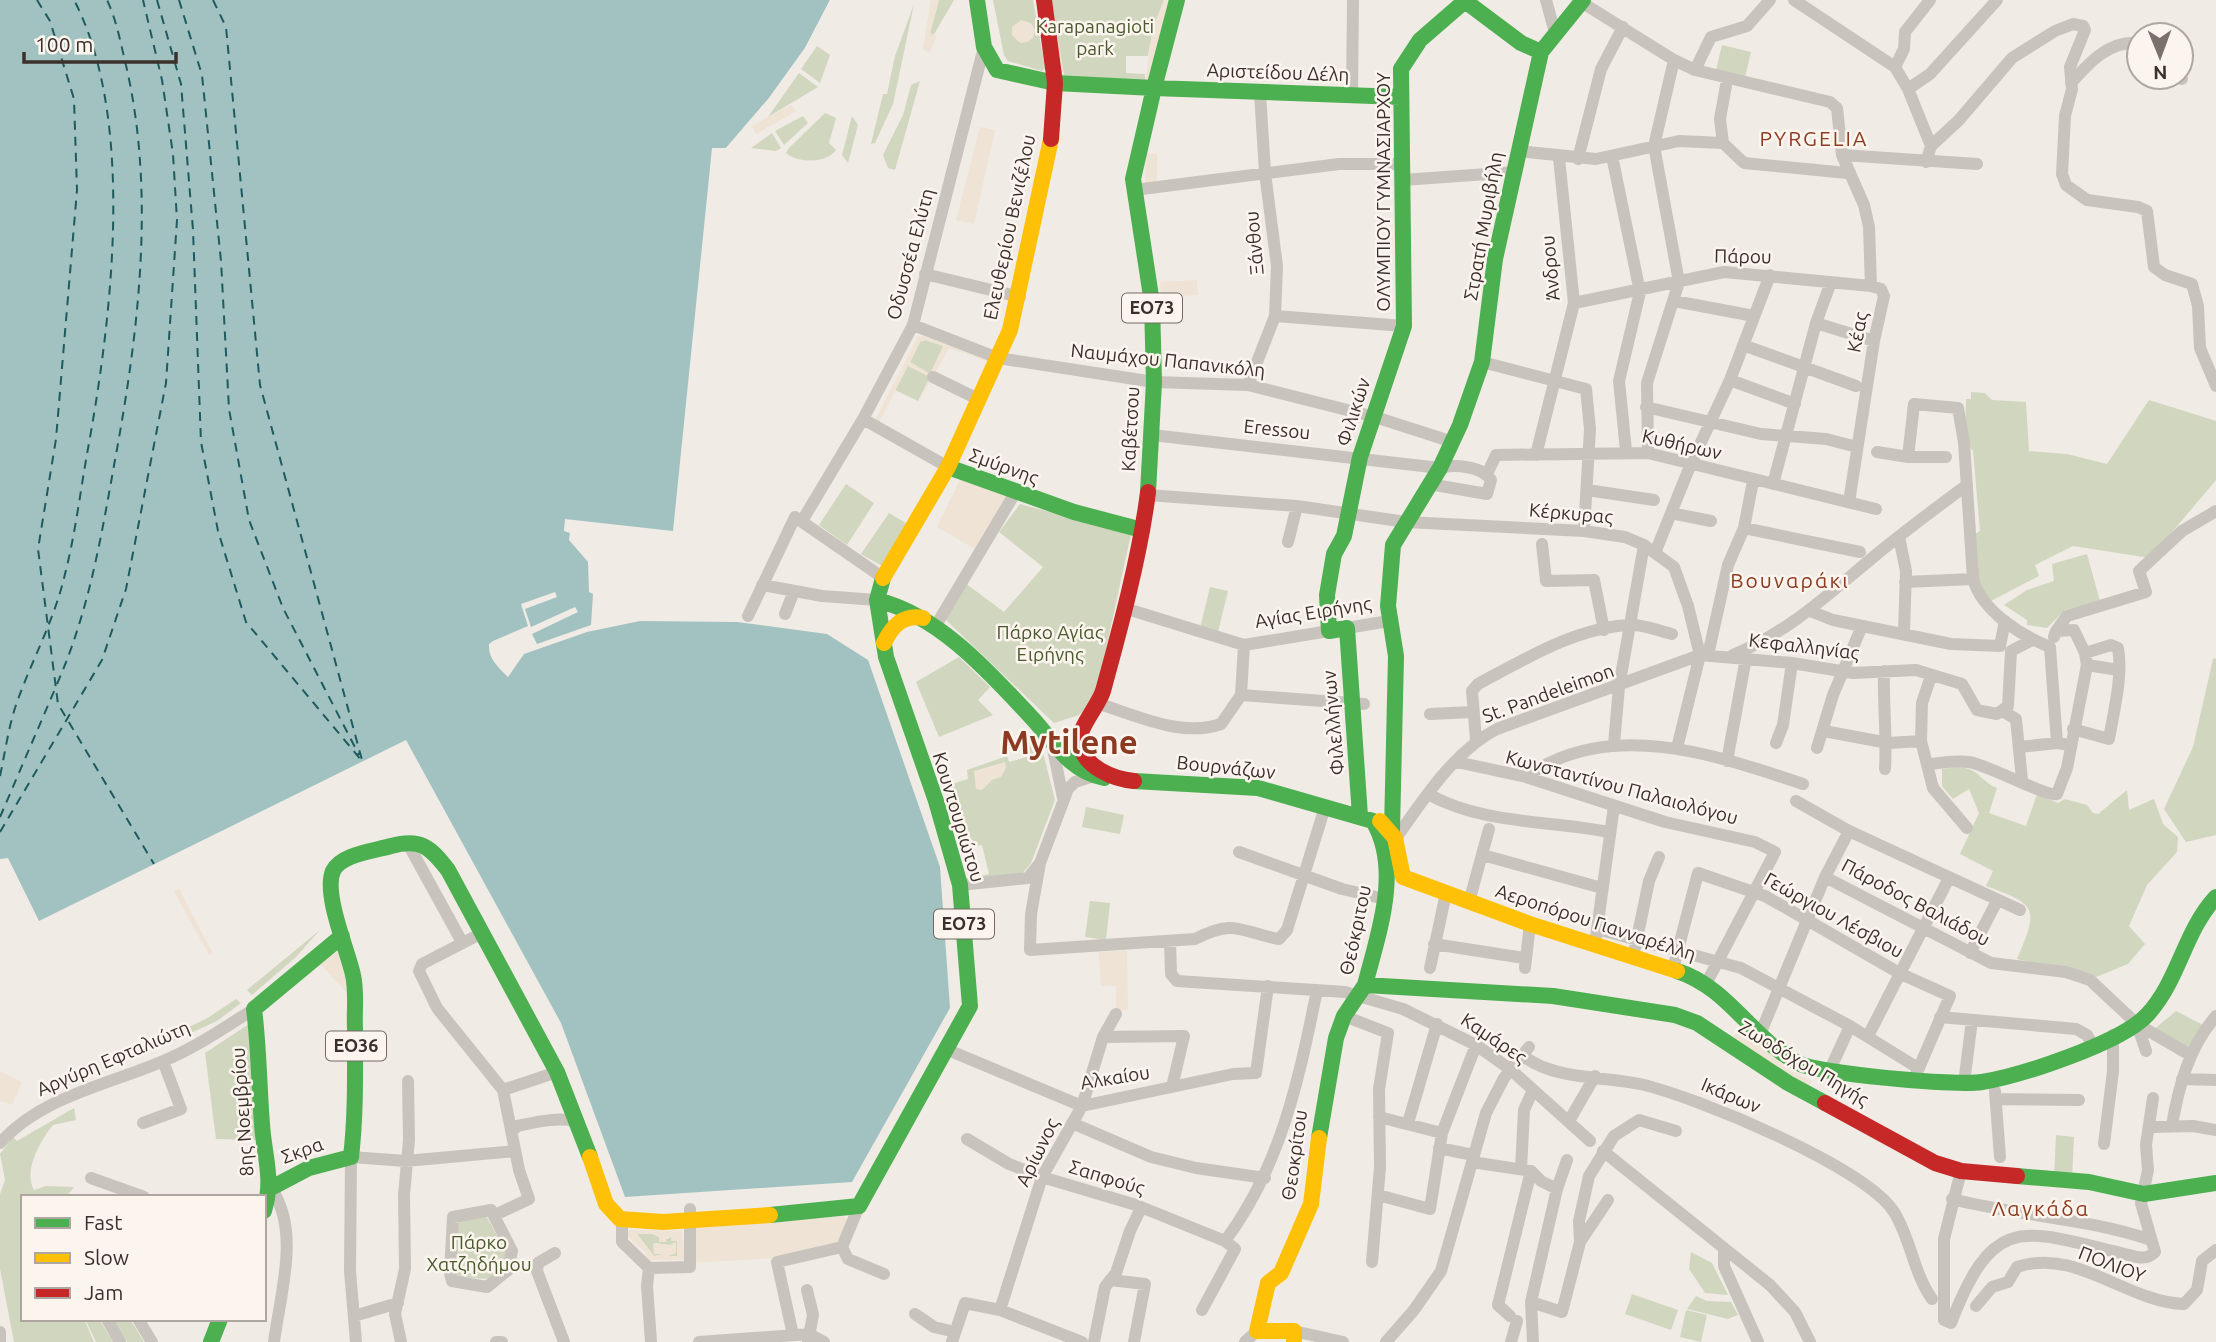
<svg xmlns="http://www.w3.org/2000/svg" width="2216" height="1342" viewBox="0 0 2216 1342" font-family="Ubuntu,sans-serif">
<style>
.green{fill:#d1d6bf}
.plaza{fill:#eee3d5;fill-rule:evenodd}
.water{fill:#a1c2c1}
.pier{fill:#f0ebe5}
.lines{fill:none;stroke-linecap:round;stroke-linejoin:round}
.ferry{stroke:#1f5a5e;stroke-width:2;stroke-dasharray:9 7;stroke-linecap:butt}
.street{stroke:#c9c3be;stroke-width:12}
.fast{stroke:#4caf50;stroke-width:16}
.slow{stroke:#ffc107;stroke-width:16}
.jam{stroke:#c62828;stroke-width:16}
.labels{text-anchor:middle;stroke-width:5;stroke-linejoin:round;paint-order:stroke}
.shield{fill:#fbf5ee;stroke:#756b66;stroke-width:2}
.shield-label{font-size:18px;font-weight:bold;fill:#3b302b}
.park-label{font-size:19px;fill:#4a5a2e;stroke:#fbf5ee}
.street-label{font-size:19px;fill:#3b302b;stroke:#fbf5ee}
.neighbourhood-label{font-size:21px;letter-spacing:2px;fill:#8c3b22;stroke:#fbf5ee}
.town-label{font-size:33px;font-weight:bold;fill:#8c3b22;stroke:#fbf5ee}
</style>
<rect width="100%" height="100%" fill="#f0ebe5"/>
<path class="green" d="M939,0H954L933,36L930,33Z
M993,0H1033L1045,68L1042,71L1008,61L1004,55Z
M1051,0H1164L1153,28L1148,56H1126V73L1145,74V82L1064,79Z
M914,4L893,104L875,143L871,144L883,94H887L895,56Z
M1722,45L1751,52L1745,77L1716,70Z
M817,46L830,55L820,83L801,69Z
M799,73L818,87L768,117Z
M920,81L895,170L888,168L883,155L903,115L911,85Z
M825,113L836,118L829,143L836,150C827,163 799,164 786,153L788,149Z
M803,116L808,123L784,145L775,131Z
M852,116L858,125L848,163L842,155Z
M772,133L781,148L776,151L751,148Z
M925,340L944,346L930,374L910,362L920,342Z
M908,365L930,377L918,401L895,390Z
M1971,392L1985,393L1992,400L2026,402L2029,451L2067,454L2107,464L2149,400L2216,421V480L2150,558L2073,546L2035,565L2039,576L1989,602L1977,581L1973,535L1980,531L1973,451C1963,439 1966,413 1966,399H1971Z
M846,484L874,503L847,545L819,525Z
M1020,504L1131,534L1095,699L1079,715L1054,723L945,619L965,583L1004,612L1043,567L999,532Z
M889,513L909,525L882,566L861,554Z
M2087,554L2100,601L2065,610L2047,628L2027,625V620L2004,605L2027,590L2054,581L2052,564Z
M1210,587L1228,591L1218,632L1200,628Z
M959,657L990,687L978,700L993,715L939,737L916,682Z
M2216,658V835L2186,842L2164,809L2193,747L2213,659Z
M1039,737L1055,800L1031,863L1020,876L971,878L989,874L982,845L967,849L945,786L968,779L967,770L1007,756L1009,762L1030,756L1026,741Z
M1960,767C1981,770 1981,782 1997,788L1989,813L2026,826L2037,794L2058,803L2065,799L2087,805L2093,813L2098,814L2127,790L2129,810L2154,799L2163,824L2178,837L2177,852L2147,885L2129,926L2145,944L2128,964L2096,977L2017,959C2038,909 2039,905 1986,886L1993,871L1960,854L1979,813L1969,789L1953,799L1942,786V769Z
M1086,807L1124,815L1120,834L1082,827Z
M1090,901L1110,903L1106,940L1085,937Z
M320,930L296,957L252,995L247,990Z
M236,999L241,1003L217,1021L160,1047L158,1041L206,1019Z
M2176,1011L2203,1025L2189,1050L2151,1032Z
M249,1024L260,1140L216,1139L205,1053Z
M74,1108L76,1120L53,1125C40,1141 23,1171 34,1190L46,1186L74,1187L66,1197H23L20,1249H23V1319H84L94,1342H14L0,1269V1194L5,1180L0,1154L13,1137L17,1141Z
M2056,1135L2074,1137L2072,1178L2054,1176Z
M485,1214L508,1255L490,1279L454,1277L458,1222Z
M637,1234H652L659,1237V1242L671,1237L677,1241V1256H668L670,1245L654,1243V1253H663V1256H654Z
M1691,1252L1712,1263L1728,1295L1705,1293L1689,1269Z
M1632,1294L1678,1310L1671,1330L1625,1314Z
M1696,1296L1707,1301L1731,1302L1738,1315L1728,1319L1687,1309Z
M1686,1310L1707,1315L1701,1342L1680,1337Z
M85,1319H99L113,1342H96Z
M113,1319H130L144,1342H127Z"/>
<path class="plaza" d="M931,0H939L930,33L937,36L929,53L923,49Z
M1051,0L1065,79L1145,82L1153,28L1164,0H1171L1148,87L1060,82Z
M1021,20L1031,23L1035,30L1033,38L1027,42L1020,43L1012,35V27Z
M791,105L796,111L756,134L752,126Z
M980,127L995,130L974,224L956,220Z
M1146,153L1157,154V187L1145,189Z
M1197,280L1198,295L1161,297L1160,282Z
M921,335L990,359L989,362L949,348L919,402L930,377L908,366L877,426L873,424L918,336ZM925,340L943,346L930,374L910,362L920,342Z
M963,474L1014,493L980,552L937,527Z
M1005,762L1006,768L1001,777L992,780L982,790L976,789L974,771Z
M179,889L213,954L209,955L174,891Z
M342,948L349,995L320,964Z
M1127,950L1128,1009L1116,1014V986H1101L1099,952Z
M1736,1033L1757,1044L1788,1070L1812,1081L1808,1090L1730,1041Z
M0,1071L22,1082L12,1105L0,1101Z
M844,1216L847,1221L838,1245L777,1258L690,1263L689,1227Z
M629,1230L682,1231L685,1260H648L646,1253L626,1235ZM637,1234H652L659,1237V1242H666V1237H671V1241H677V1256H668L676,1253V1242L669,1245L653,1243L654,1254H663L654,1256Z"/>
<path class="water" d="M0,0H830L805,48L769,98L726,148H712L673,531L565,519L564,531L570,533L569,540L588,562L589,592L593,594L591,625L537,644L532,634L578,612L575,607L531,627L525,609L557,597L555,592L521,604L528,626L493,641L489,644C488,659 498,667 508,677L524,654L587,632L640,621L737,622L827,634L868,660L940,867L950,1008L852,1182L625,1197L561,1023L406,740L39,921L8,858L0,859Z"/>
<path class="pier" d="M830,0L833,1L807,50L749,129L730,149L726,148L769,98L805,48Z"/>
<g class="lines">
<path class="ferry" d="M37,0L50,21L74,99L77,190L56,439L38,549L58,704L154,864
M157,0L181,84L193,230L201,442L218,531L246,622L362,761
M179,0L202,75L221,261L229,409L249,520L283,608L359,755
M213,0L226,27L260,385L362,760
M57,684C89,611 101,538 115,460C139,330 156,190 125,61C120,40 116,19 107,0
M0,776C5,753 8,730 15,708C30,663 54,622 65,574C75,535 80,494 87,454C111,324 137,121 74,0
M0,817L55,689
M0,832L102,660L126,589L166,383L177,220L173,154L162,80L143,0"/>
<path class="street" d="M1546,0L1555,33
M1794,0L1895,67L1908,89L1931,146
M1581,2L1674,60L1695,70L1830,102L1837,108L1842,155L1864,205L1869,227L1871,286L1881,289L1884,296L1874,341L1849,502
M1895,67L1904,49L1905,32L1930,0
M1695,70L1711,37L1747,26L1770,0
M2181,77L2182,79
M2071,83C2089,63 2109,40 2139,43
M1908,89L1930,74L1997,0
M1352,97L1353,0
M1723,143L1744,163L1847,173
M1723,143L1720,119L1727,80
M1518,151L1596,159L1679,141L1723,143
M1842,155L1977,164
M1612,156L1640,292L1619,381L1626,451
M1578,159L1601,69L1623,27
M1926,162L1931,146L1959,120L2012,58L2055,31L2073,24L2083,26L2085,30L2070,67L2072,89L2065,116L2062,174L2066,185L2087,200L2138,207L2147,211L2154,267L2165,275L2192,284L2198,306L2200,348L2216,386
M1403,180L1515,172
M1134,190L1339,164H1402
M925,274L1020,297
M1674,301L1754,316
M1574,303L1724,272L1871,286
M1275,316L1404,326
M1816,323L1874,341
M913,325L998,358L1154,382L1248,385L1375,417L1453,442
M1743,345L1856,386
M1482,362L1586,389L1590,429L1584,531
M933,377L978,399
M1730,380L1795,404
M1248,385L1275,316L1277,266L1265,173L1260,93
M1646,407L1761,434L1826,439L1857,447
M863,419L948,467
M1152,435L1440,468C1454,464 1482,466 1491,480L1487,494L1429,484
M1877,452L1908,457H1946
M1648,453L1647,383L1679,282L1654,146L1674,60
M1536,455L1574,303L1559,158
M1908,457L1914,404L1958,408L1964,442L1973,579C1982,611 2020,635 2050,647L2057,743L2071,745
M1487,474L1496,455L1648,453L1876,509
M1773,484L1816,323L1831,282
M1587,490L1654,500
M1148,495L1297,506L1406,522L1584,531L1625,537L1644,545L1674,567L1688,606L1700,655
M1671,513L1711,521
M802,521L863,419L913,325L984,47
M1744,528L1860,552
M1899,537L1906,571L1904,632
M1288,542L1297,506
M1542,544L1546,581L1594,580L1604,630
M1655,553L1690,466L1730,380L1770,275
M1905,582L1973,579
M762,585L822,596L877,600
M1124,608L1244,645L1329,631
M1810,611L1833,620L1951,644L2000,646L2005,621
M785,614L794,591
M748,616L795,517L882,577
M935,627L1015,493
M1347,628L1389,621
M2056,631L2067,616L2146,592L2139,571L2182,531L2216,511
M2054,637L2056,631L2074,630L2085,653L2087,665L2119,670
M1708,655L1728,565L1744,528L1753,481
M1733,655C1789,632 1831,592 1877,554C1906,530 1936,508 1967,485
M1884,671C1883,704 1887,736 1885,769
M1931,676L1922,703L1921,741L1933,788L1967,828
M1241,695L1364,704
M1099,704C1136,715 1182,738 1221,724L1241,695L1244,645
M2004,712L2016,719L2022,780
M1430,714L1473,712
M2073,729L2109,739C2114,710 2123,676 2118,648L2111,645L2085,653
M1824,731L1888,743L1921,741
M1476,740L1472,691L1478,684C1523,660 1577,627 1630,625C1643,624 1659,631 1672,634
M1776,743L1783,725L1792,663
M1052,744L1063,798
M1614,744L1619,687L1644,545
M2019,747L2057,743
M1677,748L1700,655
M1817,748L1833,695L1862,626
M1727,761L1746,658
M1457,762L1526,777L1665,822L1755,842L1775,852L1706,984
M1929,764C1942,763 1956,760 1969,762C1989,765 2046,797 2057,794L2067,768L2087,665
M1526,777C1608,717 1717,755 1803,784
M1428,794C1484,825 1548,820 1609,832
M1796,801L1849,831L2020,910
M1396,838C1424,799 1454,751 1497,729L1700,655L1792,663L1853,673L1916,670L1962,684L1977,710L1997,714L2008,706L2011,651L2032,640
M407,842L462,942
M1239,852L1342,889L1385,899
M1483,855L1602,888
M1040,863L1031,914L1030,950L1195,939C1236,918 1239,932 1279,939L1287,930L1325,807
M1825,877L1991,963L2066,972L2090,980L2137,1024L2190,1055
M960,885L1028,878L1040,863L1068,789L1075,782L1091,777
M1469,902L1489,829
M1597,929L1741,968L1850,1026L1918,1068
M482,933L422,964L419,971L437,1008L503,1090L519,1170L529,1199L495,1215
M1596,937L1614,806
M1170,942L1171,974L1177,981L1345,992L1403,1009L1476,1045L1510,1069L1590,1141
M1434,944L1524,958
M1635,948L1649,881L1659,857
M1970,953L1997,901
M1430,968L1446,893
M1525,968L1530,924
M1673,969L1698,873L1765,896L1901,974L1950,996L1915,1077
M1344,1016L1388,1033L1379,1089L1380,1167L1372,1262
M1940,1017L2076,1029L2087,1035L2092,1044
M2137,1024L2146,1051
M1761,1032L1825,877L1849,831
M1868,1036L1949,878
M1103,1037L1184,1036L1172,1087
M948,1050L1082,1106L1233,1074L1256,1073L1268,986
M1522,1055C1553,1080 1602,1076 1640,1084C1694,1096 1866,1167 1894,1212C1911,1239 1913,1272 1932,1299
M1829,1072L1850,1026
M2182,1079L2216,1080
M1964,1083L1972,1020
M503,1090L557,1072
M1995,1091L2000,1157
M1997,1099L2079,1100
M1379,1117L1442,1133
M1569,1121L1595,1076
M143,1123L181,1109L163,1061
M1072,1123L1151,1157L1196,1168L1265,1178
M1408,1123L1437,1024
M2172,1125C2179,1085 2189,1047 2216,1016
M2151,1127L2193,1126L2216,1130
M512,1132L517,1126C537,1122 556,1117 575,1121
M967,1139L1009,1164L1042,1177L1136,1205L1225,1241L1235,1249L1202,1310
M0,1143C41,1097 107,1085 161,1062C195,1048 224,1028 254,1009
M2104,1144L2113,1071V1035
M1439,1148L1473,1155
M1603,1151L1770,1285L1795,1312L1810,1342
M1472,1162L1531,1171L1541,1181L1557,1189L1531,1302L1533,1342
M1521,1169L1524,1110L1533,1090
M1961,1171L1944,1239V1320L1951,1323C1994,1211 2023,1230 2125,1254C2137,1257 2146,1261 2155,1252L2141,1203L2148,1170L2146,1145L2153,1098
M91,1178L144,1197
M271,1188C301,1231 280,1294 274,1342
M1557,1189L1567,1160
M1378,1195L1430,1209L1442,1133L1476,1045
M1952,1199C2018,1216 2086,1218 2151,1240
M491,1210L512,1251L508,1270L487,1287L452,1281L450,1273L453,1217Z
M622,1220V1242L649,1268L690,1267V1209
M1225,1241C1281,1166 1299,1079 1317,990
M1580,1242L1608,1200
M842,1247L848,1259L884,1274
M1724,1250V1266L1758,1342
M555,1253L538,1263L537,1271L564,1342
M649,1268L647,1286L651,1342
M1110,1280L1145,1284L1134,1342
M807,1290L813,1315L808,1341
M1531,1302L1562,1312L1580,1242L1579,1221L1589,1176L1614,1136L1639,1120L1676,1131
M1976,1306L1992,1287L2008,1282L2017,1267C2076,1247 2126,1302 2184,1304L2197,1290L2202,1261L2216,1250
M1000,1310L1042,1177L1082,1106L1103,1037L1116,1014
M915,1314L934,1327L955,1332
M354,1316L398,1303
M1510,1316L1498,1305L1531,1171
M107,1319L120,1342
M138,1319L152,1342
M1294,1331L1343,1342
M0,1332V1342
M793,1335L777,1262L842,1247L859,1206
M356,1342L350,1271L351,1157L406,1161L515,1151
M401,1342L395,1314L405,1269L404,1195L409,1140L408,1081
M496,1342H502
M699,1342L809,1334L824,1342
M952,1342L965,1303L1000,1310L1082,1342
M1094,1342L1105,1287L1116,1273L1130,1231L1141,1208
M1245,1342L1257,1331
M1386,1342L1414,1310L1441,1271L1486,1113L1504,1078L1529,1047
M1511,1342L1517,1321"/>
<path class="fast" d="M977,0L984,47L997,70L1055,83L1154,88L1133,179L1152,303L1154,382L1148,492
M1177,0L1154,88L1400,97
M948,467L1074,512L1142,530
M877,600C940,616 989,672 1032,718C1055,743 1069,771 1104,778
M1134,781L1258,788L1373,821C1402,870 1378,934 1365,985L1553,996L1675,1015L1697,1023L1788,1083L1825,1103
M1360,816L1347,628L1329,631L1327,595L1334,554L1344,536L1360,457L1404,326L1401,69L1420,40L1465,1L1521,43L1541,52
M1392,830L1396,656L1388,606L1393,545L1440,468L1460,425L1482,362L1495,259L1541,52L1583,0
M1677,971C1728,987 1753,1040 1798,1063C1818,1074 1958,1086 1982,1082C2020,1076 2121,1043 2147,1015C2179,981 2184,931 2216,897
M1319,1138L1336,1038L1344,1016L1365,985
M2017,1176L2089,1182L2144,1194L2216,1183
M271,1188L309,1168L351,1157C356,1114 355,1072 355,1029C354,1012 357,992 353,975C348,951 323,894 333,871C341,854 374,851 391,846C421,838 430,847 448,870L557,1072L590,1157
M264,1211C274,1178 264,1157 262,1124C259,1086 259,1048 254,1009L342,936
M770,1215L859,1206L970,1006L960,885L936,801L886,657L877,600L883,578
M211,1342L220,1319"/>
<path class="slow" d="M883,578L948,467L1010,330L1051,139
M884,643C892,626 903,614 923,618
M1380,821L1395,838L1403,877L1530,924L1677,971
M590,1157L606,1204L620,1219L663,1222L770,1215
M1294,1342V1331H1257L1268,1283L1281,1273L1311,1204L1319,1138"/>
<path class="jam" d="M1044,0L1055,83L1051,139
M1134,781C1113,779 1084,767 1080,744C1077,728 1098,707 1103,691C1120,629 1140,556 1148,492
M1825,1103L1935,1163L1961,1171L2017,1176"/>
</g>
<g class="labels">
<g class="shield">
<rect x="1122" y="293.5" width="60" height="29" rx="5"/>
<rect x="934" y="909.5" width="60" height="29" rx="5"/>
<rect x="326" y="1031.5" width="60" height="29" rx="5"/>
</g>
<g class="shield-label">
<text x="1152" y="314">ΕΟ73</text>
<text x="964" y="930">ΕΟ73</text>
<text x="356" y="1052">ΕΟ36</text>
</g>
<g class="park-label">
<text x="1095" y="33">Karapanagioti<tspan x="1095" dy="22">park</tspan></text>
<text x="1050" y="639">Πάρκο Αγίας<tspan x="1050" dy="22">Ειρήνης</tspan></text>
<text x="479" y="1249">Πάρκο<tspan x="479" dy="22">Χατζηδήμου</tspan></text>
</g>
<g class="street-label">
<text transform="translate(1278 72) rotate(2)" y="7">Αριστείδου Δέλη</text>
<text transform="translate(1383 192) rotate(-90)" y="7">ΟΛΥΜΠΙΟΥ ΓΥΜΝΑΣΙΑΡΧΟΥ</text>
<text transform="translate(1483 226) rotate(-80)" y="7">Στρατή Μυριβήλη</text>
<text transform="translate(1009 227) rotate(-78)" y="7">Ελευθερίου Βενιζέλου</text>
<text transform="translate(1254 243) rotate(-95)" y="7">Ξάνθου</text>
<text transform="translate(910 254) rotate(-75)" y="7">Οδυσσέα Ελύτη</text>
<text transform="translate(1743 256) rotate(1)" y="7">Πάρου</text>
<text transform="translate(1550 268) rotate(-95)" y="7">Άνδρου</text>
<text transform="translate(1857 332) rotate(-79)" y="7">Κέας</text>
<text transform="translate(1168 360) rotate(6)" y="7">Ναυμάχου Παπανικόλη</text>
<text transform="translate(1353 412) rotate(-72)" y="7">Φιλικών</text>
<text transform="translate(1130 429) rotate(-87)" y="7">Καβέτσου</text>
<text transform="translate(1277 429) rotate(6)" y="7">Eressou</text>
<text transform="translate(1682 444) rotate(13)" y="7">Κυθήρων</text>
<text transform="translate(1004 466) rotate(20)" y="7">Σμύρνης</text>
<text transform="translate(1571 513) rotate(5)" y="7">Κέρκυρας</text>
<text transform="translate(1313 612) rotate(-9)" y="7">Αγίας Ειρήνης</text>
<text transform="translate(1804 646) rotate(7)" y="7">Κεφαλληνίας</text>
<text transform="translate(1548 693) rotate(-20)" y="7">St. Pandeleimon</text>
<text transform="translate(1333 723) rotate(-95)" y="7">Φιλελλήνων</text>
<text transform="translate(1226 767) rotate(6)" y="7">Βουρνάζων</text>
<text transform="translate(1622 787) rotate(15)" y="7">Κωνσταντίνου Παλαιολόγου</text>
<text transform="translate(959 817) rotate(73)" y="7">Κουντουριώτου</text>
<text transform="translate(1916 902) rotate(28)" y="7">Πάροδος Βαλιάδου</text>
<text transform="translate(1834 915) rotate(29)" y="7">Γεώργιου Λέσβιου</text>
<text transform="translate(1596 922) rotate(18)" y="7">Αεροπόρου Γιανναρέλλη</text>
<text transform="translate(1355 930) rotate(-78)" y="7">Θεόκριτου</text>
<text transform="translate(1494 1038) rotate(34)" y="7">Καμάρες</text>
<text transform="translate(113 1058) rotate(-23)" y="7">Αργύρη Εφταλιώτη</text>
<text transform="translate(1804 1063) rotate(31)" y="7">Ζωοδόχου Πηγής</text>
<text transform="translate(1115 1077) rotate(-9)" y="7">Αλκαίου</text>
<text transform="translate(1731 1095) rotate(23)" y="7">Ικάρων</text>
<text transform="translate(242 1112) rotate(-94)" y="7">8ης Νοεμβρίου</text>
<text transform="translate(302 1150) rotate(-20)" y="7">Σκρα</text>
<text transform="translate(1037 1152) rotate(-64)" y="7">Αρίωνος</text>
<text transform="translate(1294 1155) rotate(-82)" y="7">Θεοκρίτου</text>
<text transform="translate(1107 1177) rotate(17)" y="7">Σαπφούς</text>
<text transform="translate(2112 1264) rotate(21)" y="7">ΠΟΛΙΟΥ</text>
</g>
<g class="neighbourhood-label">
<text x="1814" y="146">PYRGELIA</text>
<text x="1790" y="588">Βουναράκι</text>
<text x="2041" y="1216">Λαγκάδα</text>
</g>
<g class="town-label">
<text x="1069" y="754">Mytilene</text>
</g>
</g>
<rect x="21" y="1195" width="245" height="126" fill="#fbf5ee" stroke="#aea6a0" stroke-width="2"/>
<rect x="35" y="1218" width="35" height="10" fill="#4caf50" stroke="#aea6a0" stroke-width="2"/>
<text x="84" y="1230" font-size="21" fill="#3b302b">Fast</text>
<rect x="35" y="1253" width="35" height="10" fill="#ffc107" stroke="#aea6a0" stroke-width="2"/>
<text x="84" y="1265" font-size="21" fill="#3b302b">Slow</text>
<rect x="35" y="1288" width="35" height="10" fill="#c62828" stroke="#aea6a0" stroke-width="2"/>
<text x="84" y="1300" font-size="21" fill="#3b302b">Jam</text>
<g transform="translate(2160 56) rotate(179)"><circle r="33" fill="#fbf5ee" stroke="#aea6a0" stroke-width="2"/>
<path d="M0-5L12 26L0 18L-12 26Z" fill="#7a716c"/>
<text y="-10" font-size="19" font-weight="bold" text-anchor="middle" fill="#3b302b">N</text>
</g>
<path d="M24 52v10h152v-10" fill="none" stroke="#3b302b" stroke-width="3.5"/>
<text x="35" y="52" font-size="21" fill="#3b302b" stroke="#fbf5ee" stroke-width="5" paint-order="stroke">100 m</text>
</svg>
